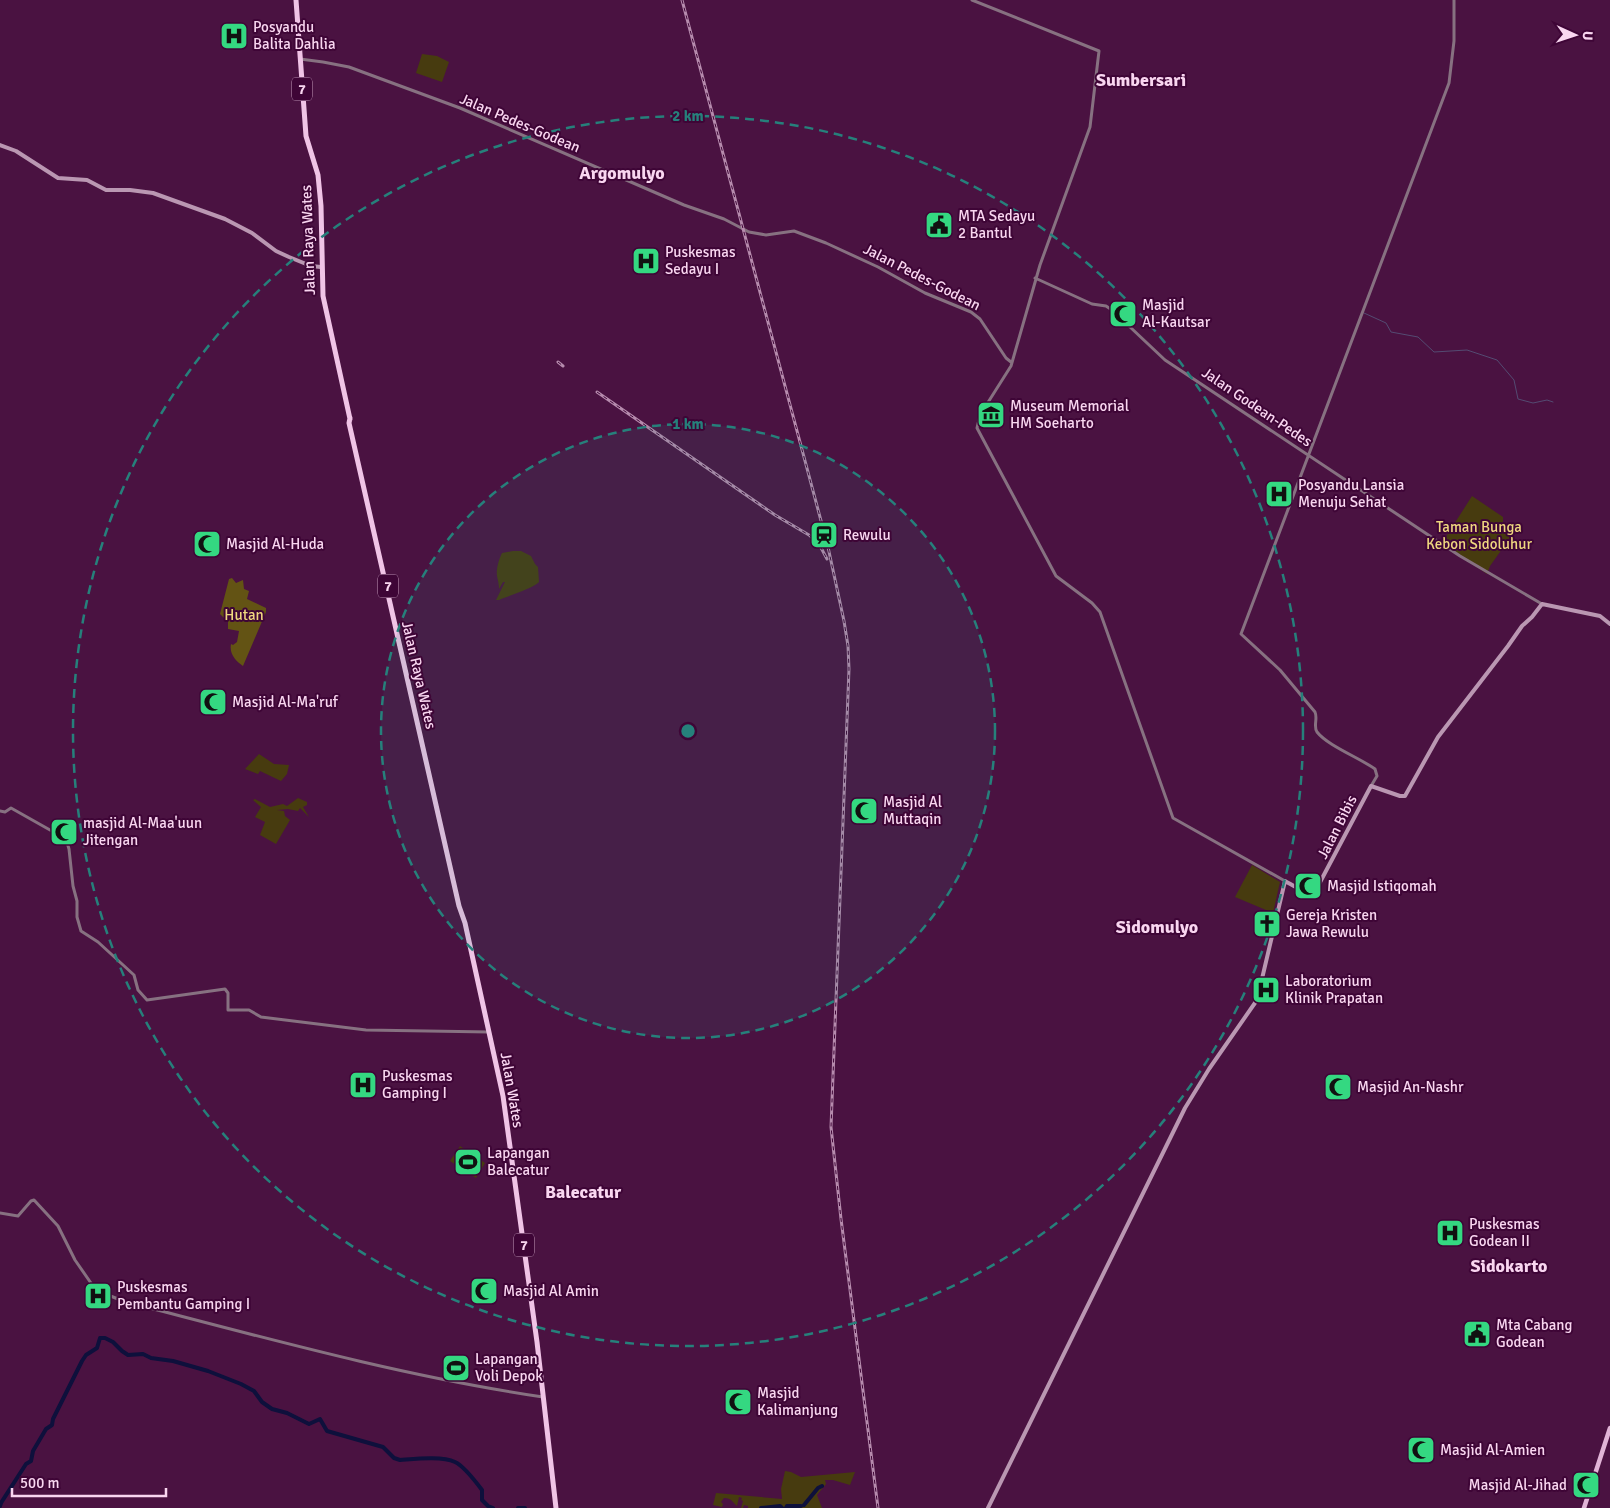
<svg xmlns="http://www.w3.org/2000/svg" width="1610" height="1508" viewBox="0 0 1610 1508" font-family="Signika,sans-serif">
<style>
.green{fill:#473b0f}
.forest{fill:#635314}
.lines{fill:none;stroke-linecap:round;stroke-linejoin:round}
.stream{stroke:#544b72;stroke-width:1}
.river{stroke:#0e103c;stroke-width:4}
.tertiary{stroke:#877181;stroke-width:3}
.secondary{stroke:#ba97b2;stroke-width:4}
.primary{stroke:#e1b4d7;stroke-width:4.5}
.trunk{stroke:#f0c4e6;stroke-width:5}
.rail-casing{stroke:#b68bad;stroke-width:3}
.rail{stroke:#3e0536;stroke-width:1;stroke-dasharray:4;stroke-linecap:butt}
.ring{fill:none;stroke:#26807b;stroke-width:2.5;stroke-dasharray:9 6}
.labels{text-anchor:middle;stroke-width:4;stroke-linejoin:round;paint-order:stroke}
.shield{fill:#3e0536;stroke:#c197b8;stroke-width:1}
.shield-label{font-size:14px;font-weight:bold;fill:#f9d6f0}
.poi-label{font-size:15px;fill:#f9d6f0;stroke:#3e0536;text-anchor:start}
.street-label{font-size:15px;fill:#f9d6f0;stroke:#3e0536}
.park-label{font-size:15px;fill:#efd77f;stroke:#3e0536}
.quarter-label{font-size:18px;font-weight:bold;fill:#f9d6f0;stroke:#3e0536}
.centre{fill:#26807b;stroke:#3e0536;stroke-width:2.5}
.ring-label{font-size:15px;text-anchor:middle;font-weight:bold;fill:#26807b;stroke:#3e0536;stroke-width:4;stroke-linejoin:round;paint-order:stroke}
</style>
<rect width="100%" height="100%" fill="#4a1241"/>
<path class="green" d="M422,54L437,56L449,62L442,82L416,73Z
M1472,496L1503,517V524L1512,535L1490,566L1487,574L1442,543Z
M513,551H521L531,556L535,564L538,567L539,582C534,588 508,596 499,600H496L505,582H503L499,589C499,584 498,581 497,576C496,569 499,559 502,553Z
M259,754L274,764L289,765L287,774L281,781L260,771L258,774L245,769Z
M298,798L307,802V805L303,807L309,817L300,808L298,811L288,809L277,810L284,811L285,816L290,820L276,844L260,835L265,822L255,817L261,807L253,800L255,799L270,807L283,804L287,806Z
M1252,865L1280,882L1273,913L1235,897Z
M460,1146L485,1163L476,1178L450,1161Z
M785,1471L791,1472L801,1477L855,1472L850,1485L833,1480H825L826,1484L817,1495L822,1508H748V1506L744,1505L743,1508H741L743,1501L741,1500L742,1498L739,1497L737,1506C732,1502 732,1498 724,1498L721,1502L723,1504L722,1507L713,1505L716,1493L782,1499L781,1489Z"/>
<path class="forest" d="M232,578L236,583L243,580L244,589L249,591L247,599L266,608V612L243,666C236,661 229,654 231,644L233,645L237,642L239,631L228,629V622L220,614L229,579Z"/>
<g class="lines">
<path class="stream" d="M1364,313L1386,323L1391,332L1418,337L1434,352L1467,350L1497,360L1514,380L1518,399L1533,403L1547,400L1553,402"/>
<path class="river" d="M804,1505L818,1488L822,1486
M0,1506L1,1503L26,1464L31,1461L33,1451L46,1429L52,1425L53,1419L82,1361L86,1355L97,1348L100,1338H105L113,1342L122,1351L128,1355L143,1354L151,1358L173,1361L208,1371L241,1384L254,1391L262,1402L272,1409L287,1413L309,1424L320,1419L327,1431L383,1447L394,1458L400,1460C415,1459 442,1456 455,1462C464,1466 476,1482 482,1490V1500L488,1506L493,1508
M518,1508H525
M761,1508L780,1506L782,1508
M786,1508L787,1506H801"/>
<path class="tertiary" d="M972,0L1099,51L1090,127L1040,265L1011,366L980,415L977,428L1056,576L1092,603L1100,612L1173,818L1285,881
M300,59L323,62L349,67L460,108L684,205L724,219L749,232L766,235L794,231L826,243L878,267L925,293L971,312L980,319L1006,358L1011,362
M1035,278L1092,304L1106,306L1112,310L1165,360L1460,556L1542,604
M1371,786L1377,776L1375,769C1360,758 1328,746 1317,732C1313,726 1318,719 1315,712L1280,670L1241,634L1449,83L1454,41V0
M0,811L5,812L11,808L66,839L69,849L73,886L77,901V917L81,931L98,942L134,975L138,990L147,1000L225,989L228,993V1010H249L261,1017L366,1030L489,1032
M0,1213L18,1216L31,1201L34,1200L58,1226L75,1260L93,1286L103,1293L123,1301C262,1337 401,1376 543,1397"/>
<path class="secondary" d="M0,145L16,151L58,178L87,180L106,190H130L153,193L225,219L252,233L276,251L289,257L311,266L321,267
M988,1508L1185,1108L1209,1069L1257,1000L1285,881C1296,887 1308,897 1318,886L1371,786L1400,796H1405L1438,737L1508,646L1522,626L1532,617L1542,604L1600,616L1610,624"/>
<path class="primary" d="M1584,1508L1610,1428"/>
<path class="trunk" d="M296,0L306,136L318,175L321,206L323,296L350,419
M350,418L349,423L459,906L465,923L503,1096L537,1342L556,1508"/>
<defs>
<path id="rail" d="M682,0L828,547L844,621L848,646L849,669L831,1127L841,1219L878,1508
M558,362L563,366
M597,392L775,515L809,535L819,544L827,559"/>
</defs>
<use href="#rail" class="rail-casing"/>
<use href="#rail" class="rail"/>
</g>
<circle cx="688" cy="731" r="307" fill="#26807b" fill-opacity=".12"/>
<g class="ring">
<circle cx="688" cy="731" r="307"/>
<circle cx="688" cy="731" r="615"/>
</g>
<defs>
<symbol id="hospital-square" viewBox="-11 -11 22 22"><rect x="-9" y="-9" width="18" height="18" rx="4" fill="#34d881" stroke="#3e0536"/><path d="M-5-5h3v3.5h4V-5h3V5h-3V1.5h-4V5h-3Z" fill="#111"/></symbol>
<symbol id="civic-square" viewBox="-11 -11 22 22"><rect x="-9" y="-9" width="18" height="18" rx="4" fill="#34d881" stroke="#3e0536"/><path d="M-.6-6.5H3V-4.5H.6V-3L4-1V1h2V6H-6V1h2V-1L-.6-3ZM-1.2 2.5V6h2.4V2.5Z" fill="#111"/></symbol>
<symbol id="mosque-square" viewBox="-11 -11 22 22"><rect x="-9" y="-9" width="18" height="18" rx="4" fill="#34d881" stroke="#3e0536"/><path d="M3.5-4.9A6 6 0 1 0 3.5 4.9A5 5 0 1 1 3.5-4.9Z" fill="#111"/></symbol>
<symbol id="museum-square" viewBox="-11 -11 22 22"><rect x="-9" y="-9" width="18" height="18" rx="4" fill="#34d881" stroke="#3e0536"/><path d="M0-6L6-3V-2H-6V-3ZM-5-1h2V3h-2ZM-1-1h2V3h-2ZM3-1h2V3H3ZM-6 4H6V6H-6Z" fill="#111"/></symbol>
<symbol id="station-square" viewBox="-11 -11 22 22"><rect x="-9" y="-9" width="18" height="18" rx="4" fill="#34d881" stroke="#3e0536"/><path d="M-3-6H3Q5-6 5-4V2Q5 4 3 4L4.5 6H3L1.5 4h-3L-3 6H-4.5L-3 4Q-5 4-5 2V-4Q-5-6-3-6ZM-3.5-4v3h7v-3ZM-3.5 1v1.5H-2V1ZM2 1v1.5H3.5V1Z" fill="#111"/></symbol>
<symbol id="church-square" viewBox="-11 -11 22 22"><rect x="-9" y="-9" width="18" height="18" rx="4" fill="#34d881" stroke="#3e0536"/><path d="M-1.2-6h2.4v3.5h3.3v2.4h-3.3V6h-2.4V-.1h-3.3v-2.4h3.3Z" fill="#111"/></symbol>
<symbol id="stadium-square" viewBox="-11 -11 22 22"><rect x="-9" y="-9" width="18" height="18" rx="4" fill="#34d881" stroke="#3e0536"/><path d="M0-5a6.5 5 0 1 0 0 10a6.5 5 0 1 0 0-10ZM-3.5-1.8h7v3.6h-7Z" fill="#111"/></symbol>
</defs>
<g fill-rule="evenodd">
<use href="#hospital-square" x="218" y="20" width="32" height="32"/>
<use href="#civic-square" x="923" y="209" width="32" height="32"/>
<use href="#hospital-square" x="630" y="245" width="32" height="32"/>
<use href="#mosque-square" x="1107" y="298" width="32" height="32"/>
<use href="#museum-square" x="975" y="399" width="32" height="32"/>
<use href="#hospital-square" x="1263" y="478" width="32" height="32"/>
<use href="#station-square" x="808" y="519" width="32" height="32"/>
<use href="#mosque-square" x="191" y="528" width="32" height="32"/>
<use href="#mosque-square" x="197" y="686" width="32" height="32"/>
<use href="#mosque-square" x="848" y="795" width="32" height="32"/>
<use href="#mosque-square" x="48" y="816" width="32" height="32"/>
<use href="#mosque-square" x="1292" y="870" width="32" height="32"/>
<use href="#church-square" x="1251" y="908" width="32" height="32"/>
<use href="#hospital-square" x="1250" y="974" width="32" height="32"/>
<use href="#hospital-square" x="347" y="1069" width="32" height="32"/>
<use href="#mosque-square" x="1322" y="1071" width="32" height="32"/>
<use href="#stadium-square" x="452" y="1146" width="32" height="32"/>
<use href="#hospital-square" x="1434" y="1217" width="32" height="32"/>
<use href="#mosque-square" x="468" y="1275" width="32" height="32"/>
<use href="#hospital-square" x="82" y="1280" width="32" height="32"/>
<use href="#civic-square" x="1461" y="1318" width="32" height="32"/>
<use href="#stadium-square" x="440" y="1352" width="32" height="32"/>
<use href="#mosque-square" x="722" y="1386" width="32" height="32"/>
<use href="#mosque-square" x="1405" y="1434" width="32" height="32"/>
<use href="#mosque-square" x="1570" y="1469" width="32" height="32"/>
</g>
<g class="labels">
<g class="shield">
<rect x="292" y="77.5" width="20" height="23" rx="4"/>
<rect x="378" y="574.5" width="20" height="23" rx="4"/>
<rect x="514" y="1233.5" width="20" height="23" rx="4"/>
</g>
<g class="shield-label">
<text x="302" y="94">7</text>
<text x="388" y="591">7</text>
<text x="524" y="1250">7</text>
</g>
<g class="poi-label">
<text x="253" y="32">Posyandu<tspan x="253" dy="17">Balita Dahlia</tspan></text>
<text x="958" y="221">MTA Sedayu<tspan x="958" dy="17">2 Bantul</tspan></text>
<text x="665" y="257">Puskesmas<tspan x="665" dy="17">Sedayu I</tspan></text>
<text x="1142" y="310">Masjid<tspan x="1142" dy="17">Al-Kautsar</tspan></text>
<text x="1010" y="411">Museum Memorial<tspan x="1010" dy="17">HM Soeharto</tspan></text>
<text x="1298" y="490">Posyandu Lansia<tspan x="1298" dy="17">Menuju Sehat</tspan></text>
<text x="843" y="540">Rewulu</text>
<text x="226" y="549">Masjid Al-Huda</text>
<text x="232" y="707">Masjid Al-Ma'ruf</text>
<text x="883" y="807">Masjid Al<tspan x="883" dy="17">Muttaqin</tspan></text>
<text x="83" y="828">masjid Al-Maa'uun<tspan x="83" dy="17">Jitengan</tspan></text>
<text x="1327" y="891">Masjid Istiqomah</text>
<text x="1286" y="920">Gereja Kristen<tspan x="1286" dy="17">Jawa Rewulu</tspan></text>
<text x="1285" y="986">Laboratorium<tspan x="1285" dy="17">Klinik Prapatan</tspan></text>
<text x="382" y="1081">Puskesmas<tspan x="382" dy="17">Gamping I</tspan></text>
<text x="1357" y="1092">Masjid An-Nashr</text>
<text x="487" y="1158">Lapangan<tspan x="487" dy="17">Balecatur</tspan></text>
<text x="1469" y="1229">Puskesmas<tspan x="1469" dy="17">Godean II</tspan></text>
<text x="117" y="1292">Puskesmas<tspan x="117" dy="17">Pembantu Gamping I</tspan></text>
<text x="503" y="1296">Masjid Al Amin</text>
<text x="1496" y="1330">Mta Cabang<tspan x="1496" dy="17">Godean</tspan></text>
<text x="475" y="1364">Lapangan<tspan x="475" dy="17">Voli Depok</tspan></text>
<text x="757" y="1398">Masjid<tspan x="757" dy="17">Kalimanjung</tspan></text>
<text x="1440" y="1455">Masjid Al-Amien</text>
<text x="1567" y="1490" text-anchor="end">Masjid Al-Jihad</text>
</g>
<g class="street-label">
<text transform="translate(520 123) rotate(23)" y="5">Jalan Pedes-Godean</text>
<text transform="translate(308 240) rotate(-92)" y="5">Jalan Raya Wates</text>
<text transform="translate(922 277) rotate(27)" y="5">Jalan Pedes-Godean</text>
<text transform="translate(1257 407) rotate(34)" y="5">Jalan Godean-Pedes</text>
<text transform="translate(419 675) rotate(77)" y="5">Jalan Raya Wates</text>
<text transform="translate(1337 827) rotate(-63)" y="5">Jalan Bibis</text>
<text transform="translate(512 1090) rotate(80)" y="5">Jalan Wates</text>
</g>
<g class="park-label">
<text x="1479" y="532">Taman Bunga<tspan x="1479" dy="17">Kebon Sidoluhur</tspan></text>
<text x="244" y="620">Hutan</text>
</g>
<g class="quarter-label">
<text x="1141" y="86">Sumbersari</text>
<text x="622" y="179">Argomulyo</text>
<text x="1157" y="933">Sidomulyo</text>
<text x="583" y="1198">Balecatur</text>
<text x="1509" y="1272">Sidokarto</text>
</g>
</g>
<circle cx="688" cy="731" r="8" class="centre"/>
<g class="ring-label">
<text x="688" y="121">2 km</text>
<text x="688" y="429">1 km</text>
</g>
<g transform="translate(1575 35) rotate(93)" stroke="#3e0536" stroke-width="4" paint-order="stroke">
<path d="M0-4L9 19L0 12L-9 19Z" fill="#f9d6f0"/>
<text y="-8" font-size="14" font-weight="bold" text-anchor="middle" fill="#f9d6f0">U</text>
</g>
<path d="M12 1488v8h154v-8" fill="none" stroke="#f9d6f0" stroke-width="2.5"/>
<text x="20" y="1488" font-size="15" fill="#f9d6f0" stroke="#3e0536" stroke-width="4" paint-order="stroke">500 m</text>
</svg>
